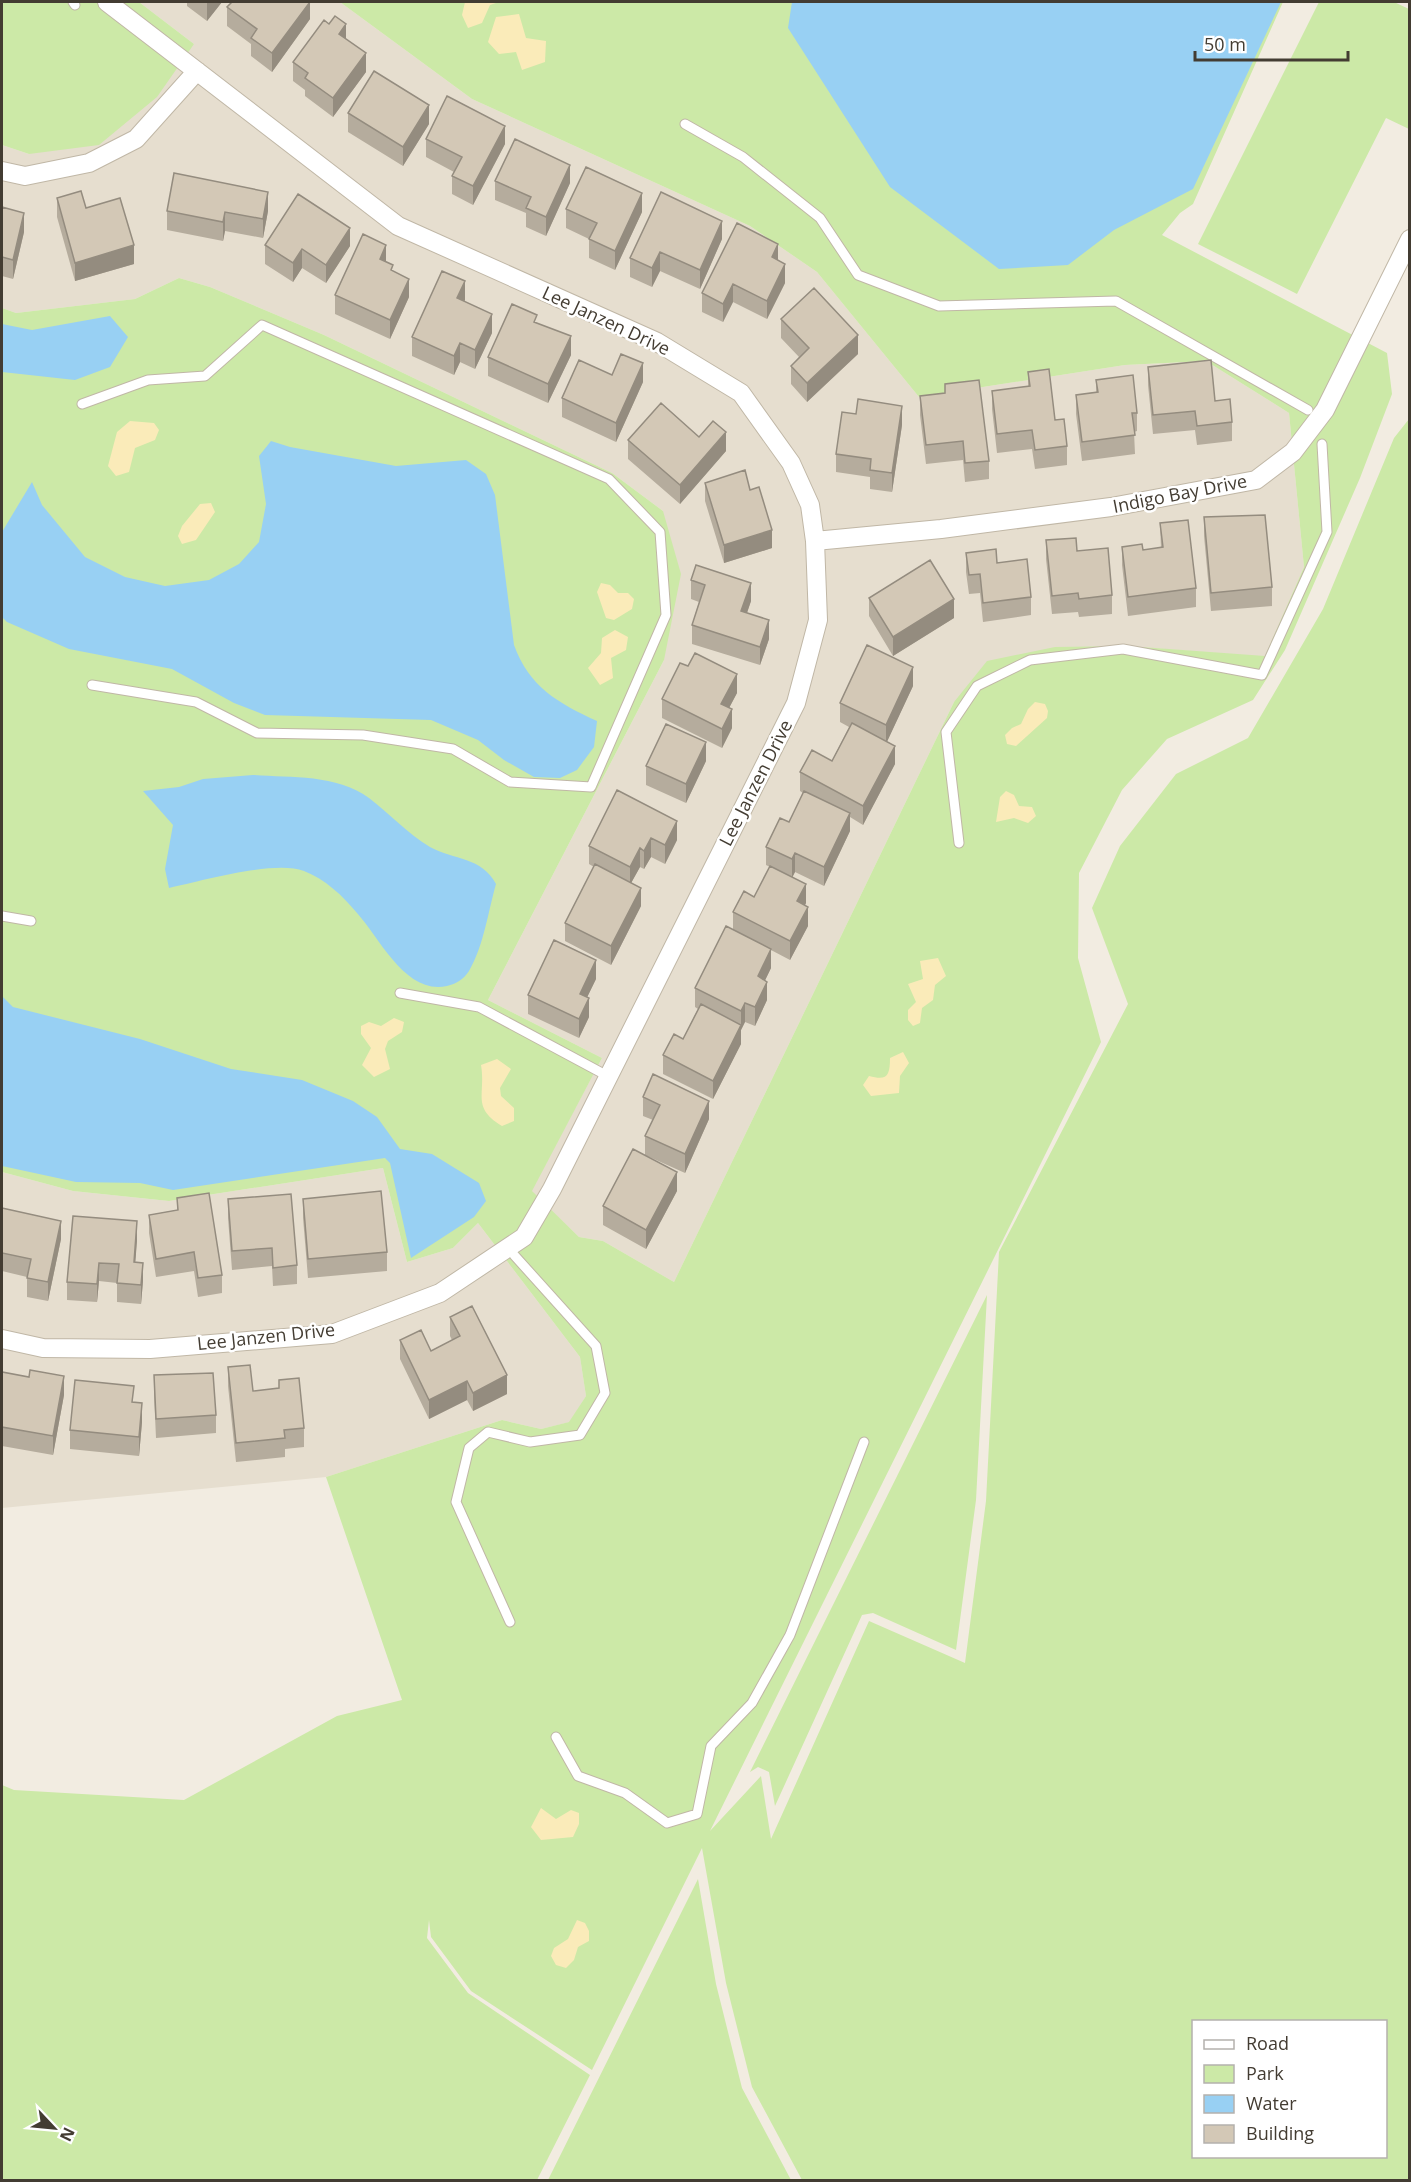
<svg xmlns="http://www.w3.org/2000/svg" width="1411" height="2182" viewBox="0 0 1411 2182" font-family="'Open Sans',sans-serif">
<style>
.residential{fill:#e6decf}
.green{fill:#cce9a7;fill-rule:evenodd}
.sand{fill:#faebb9}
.water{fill:#98d0f3}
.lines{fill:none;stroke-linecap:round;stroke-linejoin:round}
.lane-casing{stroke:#c0b7a6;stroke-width:11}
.street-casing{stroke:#c0b7a6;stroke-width:20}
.lane{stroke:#fff;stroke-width:9}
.street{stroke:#fff;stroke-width:18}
.wall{fill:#b5ac9d}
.shaded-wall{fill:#948c7f}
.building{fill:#d3c8b6;stroke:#948c7f;stroke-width:1.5}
.labels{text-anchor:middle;stroke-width:5;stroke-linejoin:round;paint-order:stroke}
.street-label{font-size:18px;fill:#433c32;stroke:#fff}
</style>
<rect width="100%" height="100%" fill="#f2ece1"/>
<path class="residential" d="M139,2H340L472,99L750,226L817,272L919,397L1125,365L1206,361L1289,413L1304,567L1265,657L1128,646L954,702L674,1282L603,1241L579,1237L531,1191L602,1058L488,1000L664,660L663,511L612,473L324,335L210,287L179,278L135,299L16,313L2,308V145L29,154L194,44Z
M383,1168L407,1262L453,1248L478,1223L580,1357L586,1396L570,1422L541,1429L502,1420L326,1477L2,1508V1172L73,1191L169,1201Z"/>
<path class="green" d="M2,2H139L194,44L157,97L99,145L29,154L2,145Z
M340,2H1283L1193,204L1180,213L1162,235L1387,353L1392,394L1360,478L1285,650L1253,700L1167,739L1122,790L1079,873L1078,958L1101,1042L710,1831L761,1776L771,1839L869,1621L965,1663L986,1501L999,1252L1128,1004L1092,908L1120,846L1176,774L1248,738L1323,609L1394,438L1409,419V2180H802L752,2087L726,1983L702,1848L592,2070L471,1991L431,1937L429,1920L427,1938L468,1993L590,2075L537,2180H2V1785L14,1790L184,1800L337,1716L402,1700L326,1477L502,1420L541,1429L569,1422L586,1396L580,1357L478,1223L453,1248L407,1262L383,1168L169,1201L73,1191L2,1172V308L16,313L135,299L179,278L210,287L324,335L612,473L663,511L681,574L664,660L488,1000L602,1058L532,1191L579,1237L603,1241L674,1282L954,702L987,661L1055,647L1128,646L1265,656L1304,567L1289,413L1206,361L1125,365L919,397L817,272L750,226L472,99ZM1194,2022H1386V2156H1194Z
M1319,2H1394L1409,9V129L1386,118L1297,294L1198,244Z
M987,1295L976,1500L956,1650L873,1613L862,1615L775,1806L769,1772L758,1767L750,1772Z
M698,1879L716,1984L742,2088L791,2180H548Z"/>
<path class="sand" d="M465,2H499L490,5L482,23L468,28L462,15Z
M519,14L526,38L546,41L545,62L522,70L516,52L499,54L488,42L496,17Z
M130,421L154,423L159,430L155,440L135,448L129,472L116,476L108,466L117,432Z
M211,503L215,512L196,540L182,544L178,536L182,526L200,504Z
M601,583L610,585L618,593H628L634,599L632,609L614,620L606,618L597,592Z
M615,630L628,637L626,650L611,658L613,678L600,685L588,668L601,653L602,638Z
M1035,702L1045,704L1048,711L1047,718L1016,746L1007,744L1005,735L1012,728L1021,724L1028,709Z
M1006,791L1014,795L1019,806L1032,807L1036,816L1028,823L1014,818L996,822L1000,797Z
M938,958L946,976L935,985L933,1000L922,1008L920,1023L913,1026L908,1020V1010L916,1002L908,984L923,979L920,961Z
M394,1018L404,1022L402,1032L388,1041L385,1049L390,1069L374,1077L362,1065L371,1048L361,1034V1026L369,1022L381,1026Z
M903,1052L909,1063L900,1076L899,1093L871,1096L863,1085L869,1076C887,1081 890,1076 890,1058Z
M497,1059L511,1069L500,1088L501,1096L514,1108V1121L502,1126C471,1107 486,1095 481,1065Z
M541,1808L556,1819L571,1810L579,1813V1824L573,1837L541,1840L531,1827Z
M577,1920L585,1923L589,1931V1941L578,1947L574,1960L566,1968L556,1965L551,1956L554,1948L568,1939Z"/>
<path class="water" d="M792,2H1281L1193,189L1114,230L1068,265L999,269L890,187L788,28Z
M110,316L128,337L110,367L75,380L2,372V324L32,330Z
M271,441L290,447L396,466L466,460L486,474L495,495L514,645C529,687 558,703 597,721L594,747L577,770L560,778L534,777L504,760L478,740L431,720L265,715L234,703L172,669L69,649L7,622L2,617V532L32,482L42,505L85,557L125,577L165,586L209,580L239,564L259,542L266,504L259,456Z
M253,775C291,778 336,774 369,798C389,813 408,834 430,847C454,860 482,857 496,884C488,912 484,945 469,971C464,979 456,984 447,986C406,995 381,940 357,913C343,896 325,879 304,871C274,860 201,881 169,888L165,869L173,825L143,791L179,787L203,779Z
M2,996L13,1007L140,1039L231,1069L302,1080L353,1101L377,1117L400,1149L432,1154L479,1183L486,1201L474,1217L411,1258L390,1163L385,1158L173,1190L140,1183L76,1182L2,1166Z"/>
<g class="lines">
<defs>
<path id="lane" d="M73,2L75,5
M685,124L743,157L820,218L858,275L939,306L1116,301L1308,410
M82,404L148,380L205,376L262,325L609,479L660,532L666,615L591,787L510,782L453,749L363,735L257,733L196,702L92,685
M959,843L946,732L977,686L1030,660L1123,649L1262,675L1327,532L1322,444
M2,916L31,921
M400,993L479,1007L602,1073
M510,1622L456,1502L469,1448L488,1432L530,1442L580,1435L605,1393L596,1346L514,1255
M556,1737L578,1776L625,1793L667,1823L697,1814L711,1746L752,1703L790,1635L864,1442"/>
<path id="street" d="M2,171L25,176L89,163L136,139L197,71
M815,541L941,529L1111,507L1256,480L1293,452L1325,410L1410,239
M2,1339L43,1348L150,1349L332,1334L440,1293L524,1237L552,1189L796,703L818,620L815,541L810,505L791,463L741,393L657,342L398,226L107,2"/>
</defs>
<use href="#lane" class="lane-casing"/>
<use href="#street" class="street-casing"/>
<use href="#lane" class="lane"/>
<use href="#street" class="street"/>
</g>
<path class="wall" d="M187,2H222L207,21L187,6Z
M310,2V19L272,72L251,56V44L227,26V7Z
M346,39L366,72L333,117L305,96V90L293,81V62Z
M348,113L429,124L403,166L348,132Z
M426,139L505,144L473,205L452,194V176L454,172L426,157Z
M495,181L570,183L546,236L526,227V213L495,200Z
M57,198L86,208L134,264L75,281L57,217Z
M2,207L24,232L13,279L2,276Z
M566,209L642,212L615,270L589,258V239L566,228Z
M167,211H268L263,238L225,231L223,241L167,230Z
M722,239L700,289L660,271L652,287L630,277V258Z
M265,245L350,246L326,283L302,268L293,282L265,264Z
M778,261L785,283L767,319L733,302L723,322L702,312V293Z
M393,271L409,297L390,339L335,314V295Z
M465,300L464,302L492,333L475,369L460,362L454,375L412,356V337Z
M781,319L858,354L807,402L791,384V366L799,357L781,338Z
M537,323L571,355L548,403L488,376V357Z
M1148,367L1215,401L1232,422V441L1197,445L1195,430L1153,434L1148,385Z
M1028,372L1055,420L1067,446V465L1035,469L1032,449L997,453L992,409V391L1028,386Z
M612,375L643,382L616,442L562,417V398Z
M1096,380L1137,413V431L1134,432L1135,454L1082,461L1076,414V395L1096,392Z
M945,384L989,461V479L965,482L963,460L926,464L920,415V396L945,393Z
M902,425L892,492L870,489V477L836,472V454Z
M699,437L726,451L680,504L628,459V440Z
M705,483L750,490L772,548L724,563L705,501Z
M1204,517L1272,587V606L1211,611L1204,536Z
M1160,523L1196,588V607L1128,616L1122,565V547L1143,550L1161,548Z
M1046,540L1077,551L1112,595V614L1079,617L1078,612L1052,614L1046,559Z
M966,553L997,563L1031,597V615L983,622L980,593L969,594L966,572Z
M691,580L751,601L747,613L769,639L760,665L692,644V625L699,602L691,599Z
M869,598L954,618L893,656L869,616Z
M913,686L887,741L895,764L863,825L850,817V831L824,886L795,872L792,877L806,903L805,905L808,926L790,960L771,950V968L765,980L767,1000L755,1026L745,1022L741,1030V1044L713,1099L663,1074V1055L683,1039L698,1009L695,1007V988L733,930V912L754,897L770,867L766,865V847L789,822L803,793L800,791V772L832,761L849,727L840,722V703Z
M737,693L729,708L732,728L722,748L662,718V699Z
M706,761L686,803L646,785V766Z
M617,790L677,840L665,864L651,857L644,869L640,867L631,883L641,906L611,965L565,941V923L594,867L589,864V846Z
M596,979L587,997L589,1017L579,1038L528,1014V995Z
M643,1097L709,1119L685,1173L645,1155V1136L653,1120L643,1116Z
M677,1191L646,1249L603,1225V1206Z
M177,1198L222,1275V1293L198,1297L194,1271L156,1277L149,1233V1215L177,1210Z
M228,1199L297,1265V1284L273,1286L272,1266L232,1270L228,1218Z
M303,1199L387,1252V1271L308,1278L303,1218Z
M2,1208L61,1239L48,1301L27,1297V1277L2,1271Z
M137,1240L135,1262L143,1281L141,1304L117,1302V1283L99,1281L97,1302L67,1300V1282Z
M450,1317L507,1394L473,1411L467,1400L429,1419L400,1359V1340L431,1351L452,1340L450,1336Z
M228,1367L253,1391L279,1388V1380L304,1428V1447L285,1449V1457L236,1462L228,1386Z
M2,1372L29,1377L64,1395L53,1455L2,1446Z
M154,1375L216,1415V1433L156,1438L154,1394Z
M134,1403L142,1422L139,1456L70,1449V1430Z"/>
<path class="shaded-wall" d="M208,2H222L207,21V3Z
M310,2V19L272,72V53Z
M346,24V43L339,34Z
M366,53V72L333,117V98Z
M429,105V124L403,166V147Z
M505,126V144L473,205V186Z
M570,165V183L546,236V217Z
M268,192V211L263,238V219Z
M642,193V212L615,270V251Z
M225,212V231L223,241V222Z
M24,213V232L13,279V260Z
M722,221V239L700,289V270Z
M350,228V246L326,283V265Z
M778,244V263L772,257Z
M134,245V264L75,281V263Z
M386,245V264L380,259Z
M302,249V268L293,282V263Z
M660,252V271L652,287V268Z
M785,264V283L767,319V301Z
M409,279V297L390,339V320Z
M465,281V300L457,317V298Z
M733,284V302L723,322V304Z
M492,314V333L475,369V350Z
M858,335V354L807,402V383Z
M571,336V355L548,403V384Z
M460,343V362L454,375V356Z
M643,363V382L616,442V423Z
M902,406V425L892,492V473Z
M726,432V451L680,504V485Z
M772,530V548L724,563V545Z
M751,583V601L741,630V611Z
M954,599V618L893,656V637Z
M769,620V639L760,665V647Z
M913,667V686L886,744V725Z
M737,674V693L721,723V704Z
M732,709V728L722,748V729Z
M706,742V761L686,803V784Z
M895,746V764L863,825V806Z
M850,813V831L824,886V867Z
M677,821V840L665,864V845Z
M651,838V857L644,869V851Z
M640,848V867L630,885V867Z
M795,853V872L792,878V859Z
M806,884V903L797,920V901Z
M641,888V906L611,965V946Z
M808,907V926L790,960V941Z
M771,949V968L758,995V976Z
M596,960V979L580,1012V994Z
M767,982V1000L755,1026V1007Z
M589,998V1017L579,1038V1019Z
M745,1003V1022L741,1030V1044L713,1099V1081L741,1025V1011Z
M709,1101V1119L685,1173V1154Z
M677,1172V1191L646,1249V1230Z
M61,1221V1239L48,1301V1282Z
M137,1221V1240L134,1281V1262Z
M99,1263V1281L97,1302V1284Z
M143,1263V1281L141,1304V1285Z
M507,1375V1394L473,1411V1393Z
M64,1376V1395L53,1455V1436Z
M467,1381V1400L429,1419V1400Z
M142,1403V1422L139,1456V1437Z"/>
<path class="building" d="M232,2H310L272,53L251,38L257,29L227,7Z
M335,16L346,24L339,34L366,53L333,98L305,78L308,73L293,62L324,20L329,24Z
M374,71L429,105L403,147L348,113Z
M447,96L505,126L473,186L452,176L462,157L426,139Z
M515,139L570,165L546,217L526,208L531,197L495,181Z
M586,167L642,193L615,251L589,239L597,223L566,209Z
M174,173L268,192L263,219L225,212L223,222L167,211Z
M81,191L86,208L120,198L134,245L75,263L57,198Z
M661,192L722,221L700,270L660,252L652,268L630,258Z
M298,194L350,228L326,265L302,249L293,263L265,245Z
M2,207L24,213L13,260L2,257Z
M737,223L778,244L772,257L785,264L767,301L733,284L723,304L702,293Z
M363,234L386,245L380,259L393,265L391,270L409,279L390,320L335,295Z
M442,271L465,281L457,298L492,314L475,350L460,343L454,356L412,337Z
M814,288L858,335L807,383L791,366L809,348L781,319Z
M512,304L537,315L534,322L571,336L548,384L488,357Z
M621,354L643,363L616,423L562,398L579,360L612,375Z
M1211,360L1215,401L1230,399L1232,422L1197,426L1195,411L1153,415L1148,367Z
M1049,369L1055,420L1064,419L1067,446L1035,450L1032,430L997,434L992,391L1030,386L1028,372Z
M1133,375L1137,413H1132L1135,435L1082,442L1076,395L1098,392L1096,380Z
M979,380L989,461L965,463L963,441L926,445L920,396L945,393V384Z
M858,399L902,406L892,473L870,470L871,459L836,454L842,412L856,414Z
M661,403L699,437L713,421L726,432L680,485L628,440Z
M745,470L750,490L759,487L772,530L724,545L705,483Z
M1265,515L1272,587L1211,593L1204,517Z
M1188,520L1196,588L1128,597L1122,547L1142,544L1143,550L1163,547L1160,523Z
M1076,538L1077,551L1108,548L1112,595L1079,599L1078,593L1052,596L1046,540Z
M996,549L997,563L1027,559L1031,597L983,603L980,574L969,575L966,553Z
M930,560L954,599L893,637L869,598Z
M696,565L751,583L741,611L769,620L760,647L692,625L705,585L691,580Z
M867,645L913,667L886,725L840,703Z
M695,653L737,674L721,704L732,709L722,729L662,699L680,663L688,666Z
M852,723L895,746L863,806L800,772L812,750L832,761Z
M666,724L706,742L686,784L646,766Z
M617,790L677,821L665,845L651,838L644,851L640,848L630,867L589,846Z
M804,791L850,813L824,867L795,853L792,859L766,847L780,818L789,822Z
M595,864L641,888L611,946L565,923Z
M770,866L806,884L797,901L808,907L790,941L733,912L744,891L754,897Z
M726,926L771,949L758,976L767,982L755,1007L745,1003L741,1011L695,988Z
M554,940L596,960L580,994L589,998L579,1019L528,995Z
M701,1004L741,1025L713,1081L663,1055L674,1034L683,1039Z
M653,1074L709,1101L685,1154L645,1136L660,1105L643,1097Z
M633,1149L677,1172L646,1230L603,1206Z
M381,1191L387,1252L308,1259L303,1199Z
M209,1193L222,1275L198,1278L194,1252L156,1259L149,1215L178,1210L177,1198Z
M291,1194L297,1265L273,1268L272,1248L232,1251L228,1199Z
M2,1208L61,1221L48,1282L27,1278L31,1259L2,1253Z
M73,1216L137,1221L134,1262L143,1263L141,1285L117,1283L119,1264L99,1263L97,1284L67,1282Z
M472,1306L507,1375L473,1393L467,1381L429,1400L400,1340L421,1330L431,1351L460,1336L450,1317Z
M250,1365L253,1391L279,1388V1380L299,1378L304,1428L284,1430L285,1438L236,1443L228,1367Z
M30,1370L64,1376L53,1436L2,1427V1372L29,1377Z
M213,1373L216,1415L156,1419L154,1375Z
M75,1380L134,1386L132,1402L142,1403L139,1437L70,1430Z"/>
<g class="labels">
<g class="street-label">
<text transform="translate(606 321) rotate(25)" y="6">Lee Janzen Drive</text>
<text transform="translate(1180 494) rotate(-11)" y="6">Indigo Bay Drive</text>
<text transform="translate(756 783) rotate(-63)" y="6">Lee Janzen Drive</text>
<text transform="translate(266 1337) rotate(-6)" y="6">Lee Janzen Drive</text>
</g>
</g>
<rect width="1411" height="2182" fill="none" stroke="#433c32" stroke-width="6"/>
<rect x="1192" y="2020" width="195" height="138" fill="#ffffff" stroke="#b4b1ad" stroke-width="1.5"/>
<rect x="1204" y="2040" width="30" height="9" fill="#ffffff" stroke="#b4b1ad" stroke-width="1.5"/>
<text x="1246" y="2050" font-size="18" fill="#433c32">Road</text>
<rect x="1204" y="2065" width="30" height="18" fill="#cce9a7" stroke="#b4b1ad" stroke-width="1.5"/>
<text x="1246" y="2080" font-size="18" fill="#433c32">Park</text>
<rect x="1204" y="2095" width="30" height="18" fill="#98d0f3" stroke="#b4b1ad" stroke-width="1.5"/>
<text x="1246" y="2110" font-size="18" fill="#433c32">Water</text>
<rect x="1204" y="2125" width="30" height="18" fill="#d3c8b6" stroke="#b4b1ad" stroke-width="1.5"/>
<text x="1246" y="2140" font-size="18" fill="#433c32">Building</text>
<g transform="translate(54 2128) rotate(116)" stroke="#ffffff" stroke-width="4.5" paint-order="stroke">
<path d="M0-4.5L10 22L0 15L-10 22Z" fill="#433c32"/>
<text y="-9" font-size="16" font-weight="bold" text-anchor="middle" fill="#433c32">N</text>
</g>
<path d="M1195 51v9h153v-9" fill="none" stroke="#433c32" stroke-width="3"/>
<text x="1204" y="51" font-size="18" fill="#433c32" stroke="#ffffff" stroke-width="4.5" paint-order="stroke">50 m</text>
</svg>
